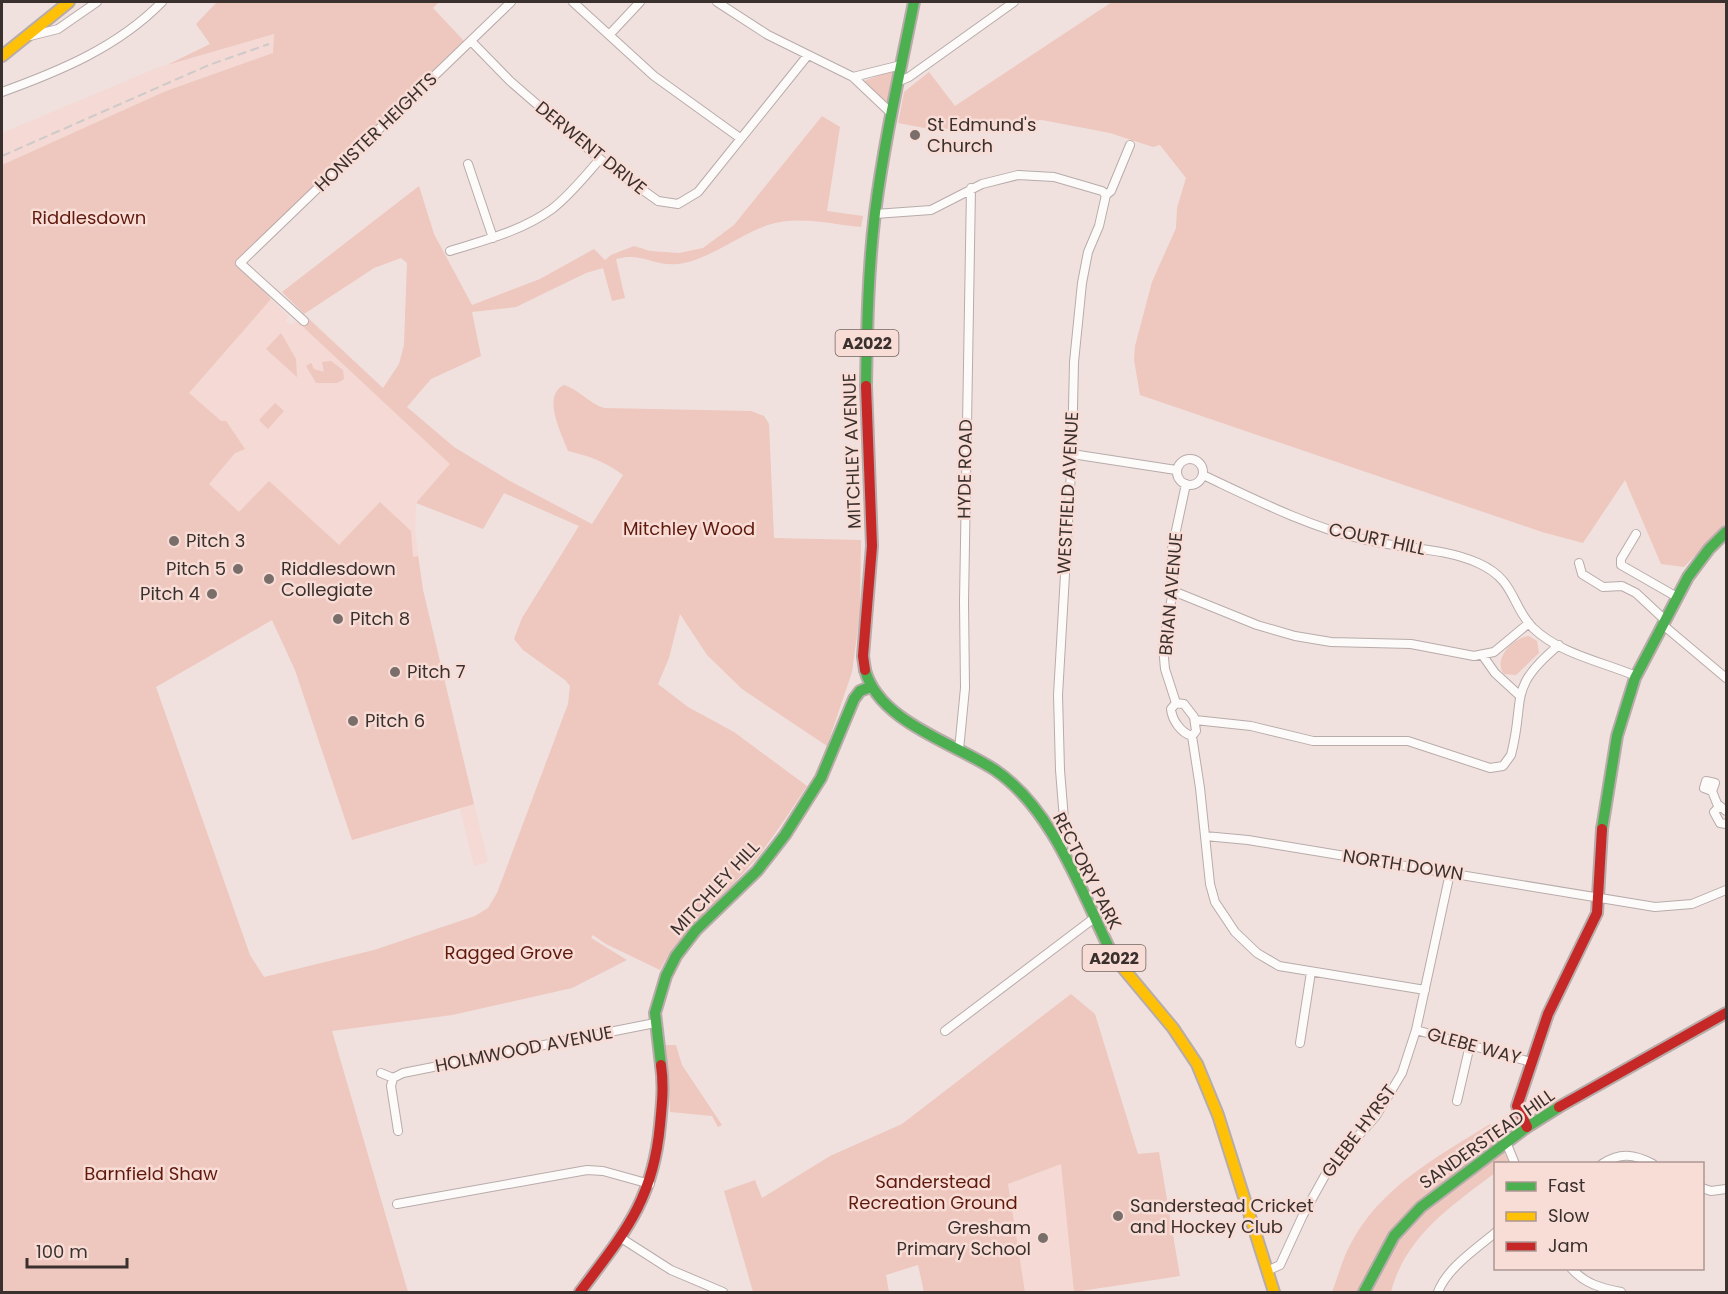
<svg xmlns="http://www.w3.org/2000/svg" width="1728" height="1294" viewBox="0 0 1728 1294" font-family="Poppins,sans-serif">
<style>
.built{fill:#f4d9d4}
.green{fill:#eec7be}
.lines{fill:none;stroke-linecap:round;stroke-linejoin:round}
.street-casing{stroke:#b7acaa;stroke-width:10}
.fast-casing{stroke:#b7acaa;stroke-width:14}
.slow-casing{stroke:#b7acaa;stroke-width:14}
.jam-casing{stroke:#b7acaa;stroke-width:14}
.street{stroke:#fdfafa;stroke-width:8}
.fast{stroke:#4caf50;stroke-width:10}
.slow{stroke:#ffc107;stroke-width:10}
.jam{stroke:#c62828;stroke-width:10}
.rail{stroke:#cecaca;stroke-width:2;stroke-dasharray:9 4.5;stroke-linecap:butt}
.poi-dot{fill:#7a6e6b;stroke:#f8dcd6;stroke-width:2}
.labels{text-anchor:middle;stroke-width:5;stroke-linejoin:round;paint-order:stroke}
.shield{fill:#f8dcd6;stroke:#736460;stroke-width:1.5}
.shield-label{font-size:16px;font-weight:bold;fill:#3a302d}
.poi-label{font-size:18px;fill:#3a302d;stroke:#f8dcd6;text-anchor:start}
.street-label{font-size:18px;fill:#3a302d;stroke:#f8dcd6}
.park-label{font-size:18px;fill:#60190d;stroke:#f8dcd6}
</style>
<rect width="100%" height="100%" fill="#f0e1de"/>
<path class="built" d="M274,34L273,53L166,91L2,166V133L157,68Z
M271,299L288,316L286,321L290,325L298,321L451,464L416,503L415,531L423,590L488,862L474,866L460,808L352,840L295,670L272,620L156,687L189,393Z
M1061,1164L1074,1292H1025L1008,1184Z"/>
<path class="green" d="M217,2H439L433,8L464,41L236,262L271,299L189,393L221,421H226L245,449L235,453L209,484L239,512L269,481L339,545L380,502L411,531L413,557L418,556L423,590L474,804L352,840L295,670L272,620L156,687L250,955L264,977L374,950L475,916L488,908L497,893L568,704L570,686L565,680L523,650L514,639L522,618L579,526L504,493L483,529L416,503L450,464L300,324L308,318L383,388L399,364L404,345L407,263L401,258L374,268L304,314L282,292L419,186L434,234L472,305L540,279L594,249L605,260L611,255L634,246L650,251L679,253L703,248L734,225L822,116L840,127L827,211L863,216L861,227C832,224 796,215 768,225C740,234 713,257 684,263C656,269 643,251 616,259L625,298L612,301L603,268L586,273L516,307L472,312L481,356L431,379L407,407L454,447L510,481L592,524L623,475C606,462 589,456 568,451C562,434 541,396 564,385C580,390 588,403 604,408L751,411L764,416L769,424L774,538L861,540L860,614L852,672L827,746L742,689L707,655L680,614L669,658L658,684L688,707L734,732L807,786C788,814 770,844 747,869C717,903 681,929 660,970L606,944L593,935L591,938L627,960L572,988L452,1015L332,1031L408,1292H2V165L166,91L273,53L274,34L167,65L210,44L196,24Z
M1112,2H1726V523L1684,567L1661,564L1625,480L1583,543L1542,532L1140,395L1134,360L1135,346L1152,282L1176,228L1177,208L1186,178L1160,145L1153,147L1110,133L1042,120L935,130L898,123L904,92L929,72L955,106Z
M891,71L893,72L887,103H885L864,81Z
M281,333L296,359L297,377L266,349Z
M331,361L343,370L344,379L337,383H316L306,366L311,363L314,369L324,372L322,362Z
M275,403L284,411L268,429L259,420Z
M1529,636L1537,641L1539,653L1516,675L1504,674C1492,659 1514,637 1529,636Z
M1071,994L1095,1014L1138,1154L1159,1152L1180,1276L1074,1292L1061,1164L1008,1184L1025,1292H924L918,1265L886,1275L889,1292H753L724,1191L755,1180L762,1198L830,1156L902,1124Z
M666,1045H676L682,1065L722,1125L718,1127L712,1116L670,1112Z
M1490,1124L1509,1162L1496,1164L1495,1173C1452,1205 1405,1237 1391,1292H1332C1338,1277 1342,1260 1350,1245C1380,1187 1437,1157 1490,1124Z"/>
<g class="lines">
<defs>
<path id="street" d="M573,2L654,76L740,138
M717,2L768,35L853,77L891,113
M610,34L640,2
M30,36L58,29L97,2
M471,41L510,81L600,159L658,201L678,204L698,192L808,55
M853,77L901,65
M897,82L909,77L1014,2
M2,92C60,71 118,47 162,2
M468,164L493,238
M875,214L931,210L982,184L1018,175L1054,177L1102,191L1106,195
M450,251C485,240 522,231 552,209C570,195 585,176 600,159
M304,321L240,263L511,2
M1072,454L1176,470
M1177 472a13 13 0 1 1 26 0a13 13 0 1 1-26 0Z
M1205,476C1256,500 1307,526 1362,539C1400,549 1442,547 1478,563C1516,580 1510,604 1533,628C1560,654 1603,662 1636,676
M1636,534L1621,559V565L1677,597
M1579,563L1582,574L1603,587L1622,586L1636,593L1665,620
M1173,591L1257,625L1295,636L1331,642L1411,644L1474,656L1494,652L1529,623
M1663,625L1726,678
M1483,656L1495,673L1519,695
M1176,703L1165,669L1163,646L1173,591L1172,549L1186,484
M1195,720L1251,726L1313,741H1408L1490,768L1503,766L1511,755C1526,698 1506,689 1559,645
M1192,736C1181,733 1172,720 1171,709L1176,703L1184,704L1194,717L1196,731L1192,736L1200,788L1210,884L1215,902L1235,932L1257,953L1279,966L1425,990
M959,750L965,688L964,602L971,188
M1712,791L1715,783L1706,781L1704,788L1712,791L1718,806
M1726,811L1720,806L1714,812L1720,823L1726,824
M1205,836L1248,840L1655,907L1692,904L1726,890
M1062,850L1065,832L1060,770L1058,695L1072,454L1074,362L1082,283L1088,252L1099,226L1106,195L1111,191L1130,145
M1416,1030L1531,1062
M945,1031L1093,919
M1300,1043L1311,972
M381,1073L393,1078
M1457,1101L1470,1045
M398,1131L391,1086L393,1078L403,1073L655,1023
M1506,1142L1515,1164
M1602,1164C1620,1152 1634,1154 1653,1164
M1702,1188L1711,1191L1726,1189
M397,1204L587,1170L603,1171L650,1184
M621,1238L671,1270L723,1292
M1571,1268C1585,1284 1601,1288 1621,1292
M1267,1271L1280,1265L1303,1215L1328,1170L1376,1116L1402,1073L1416,1030L1450,873
M1438,1292C1447,1268 1476,1249 1496,1232"/>
<path id="fast" d="M866,386C867,329 868,270 875,213C884,142 900,72 914,2
M865,670C879,722 954,743 995,770C1054,810 1082,894 1113,956
M1602,829L1617,736L1635,678L1688,577L1709,549L1726,532
M661,1065L655,1013L666,976L676,956L696,930L757,871L785,835L821,778L854,699L860,691L870,687
M1364,1292L1394,1236L1421,1207L1527,1127L1559,1107"/>
<path id="slow" d="M2,56L69,2
M1113,956L1173,1028L1197,1064L1218,1115L1274,1292"/>
<path id="jam" d="M865,670L863,656L872,546L866,386
M1559,1107L1726,1013
M1527,1127L1517,1106L1548,1014L1597,913L1602,829
M580,1292C624,1233 653,1201 660,1125C662,1104 664,1086 661,1065"/>
</defs>
<use href="#street" class="street-casing"/>
<use href="#fast" class="fast-casing"/>
<use href="#slow" class="slow-casing"/>
<use href="#jam" class="jam-casing"/>
<use href="#street" class="street"/>
<use href="#fast" class="fast"/>
<use href="#slow" class="slow"/>
<use href="#jam" class="jam"/>
<path class="rail" d="M2,156L209,65L269,44"/>
</g>
<g class="poi-dot">
<circle cx="915" cy="135" r="6"/>
<circle cx="174" cy="541" r="6"/>
<circle cx="238" cy="569" r="6"/>
<circle cx="269" cy="579" r="6"/>
<circle cx="212" cy="594" r="6"/>
<circle cx="338" cy="619" r="6"/>
<circle cx="395" cy="672" r="6"/>
<circle cx="353" cy="721" r="6"/>
<circle cx="1118" cy="1216" r="6"/>
<circle cx="1043" cy="1238" r="6"/>
</g>
<g class="labels">
<g class="shield">
<rect x="835.5" y="330" width="63" height="26" rx="4.5"/>
<rect x="1082.5" y="945" width="63" height="26" rx="4.5"/>
</g>
<g class="shield-label">
<text x="867" y="349">A2022</text>
<text x="1114" y="964">A2022</text>
</g>
<g class="poi-label">
<text x="927" y="131">St Edmund's<tspan x="927" dy="21">Church</tspan></text>
<text x="186" y="547">Pitch 3</text>
<text x="226" y="575" text-anchor="end">Pitch 5</text>
<text x="281" y="575">Riddlesdown<tspan x="281" dy="21">Collegiate</tspan></text>
<text x="200" y="600" text-anchor="end">Pitch 4</text>
<text x="350" y="625">Pitch 8</text>
<text x="407" y="678">Pitch 7</text>
<text x="365" y="727">Pitch 6</text>
<text x="1130" y="1212">Sanderstead Cricket<tspan x="1130" dy="21">and Hockey Club</tspan></text>
<text x="1031" y="1234" text-anchor="end">Gresham<tspan x="1031" dy="21">Primary School</tspan></text>
</g>
<g class="street-label">
<text transform="translate(376 132) rotate(-44)" y="6">HONISTER HEIGHTS</text>
<text transform="translate(591 148) rotate(39)" y="6">DERWENT DRIVE</text>
<text transform="translate(852 451) rotate(-92)" y="6">MITCHLEY AVENUE</text>
<text transform="translate(965 469) rotate(-89)" y="6">HYDE ROAD</text>
<text transform="translate(1068 493) rotate(-87)" y="6">WESTFIELD AVENUE</text>
<text transform="translate(1377 539) rotate(12)" y="6">COURT HILL</text>
<text transform="translate(1171 594) rotate(-85)" y="6">BRIAN AVENUE</text>
<text transform="translate(1403 865) rotate(9)" y="6">NORTH DOWN</text>
<text transform="translate(1087 871) rotate(63)" y="6">RECTORY PARK</text>
<text transform="translate(715 888) rotate(-47)" y="6">MITCHLEY HILL</text>
<text transform="translate(1474 1046) rotate(15)" y="6">GLEBE WAY</text>
<text transform="translate(524 1049) rotate(-11)" y="6">HOLMWOOD AVENUE</text>
<text transform="translate(1359 1131) rotate(-53)" y="6">GLEBE HYRST</text>
<text transform="translate(1487 1139) rotate(-35)" y="6">SANDERSTEAD HILL</text>
</g>
<g class="park-label">
<text x="89" y="224">Riddlesdown</text>
<text x="689" y="535">Mitchley Wood</text>
<text x="509" y="959">Ragged Grove</text>
<text x="151" y="1180">Barnfield Shaw</text>
<text x="933" y="1188">Sanderstead<tspan x="933" dy="21">Recreation Ground</tspan></text>
</g>
</g>
<rect width="1728" height="1294" fill="none" stroke="#3a302d" stroke-width="6"/>
<rect x="1494" y="1162" width="210" height="108" fill="#f8dcd6" stroke="#ac9792" stroke-width="1.5"/>
<rect x="1506" y="1182" width="30" height="9" fill="#4caf50" stroke="#ac9792" stroke-width="1.5"/>
<text x="1548" y="1192" font-size="18" fill="#3a302d">Fast</text>
<rect x="1506" y="1212" width="30" height="9" fill="#ffc107" stroke="#ac9792" stroke-width="1.5"/>
<text x="1548" y="1222" font-size="18" fill="#3a302d">Slow</text>
<rect x="1506" y="1242" width="30" height="9" fill="#c62828" stroke="#ac9792" stroke-width="1.5"/>
<text x="1548" y="1252" font-size="18" fill="#3a302d">Jam</text>
<path d="M27 1258v9h100v-9" fill="none" stroke="#3a302d" stroke-width="3"/>
<text x="36" y="1258" font-size="18" fill="#3a302d" stroke="#f8dcd6" stroke-width="4.5" paint-order="stroke">100 m</text>
</svg>
